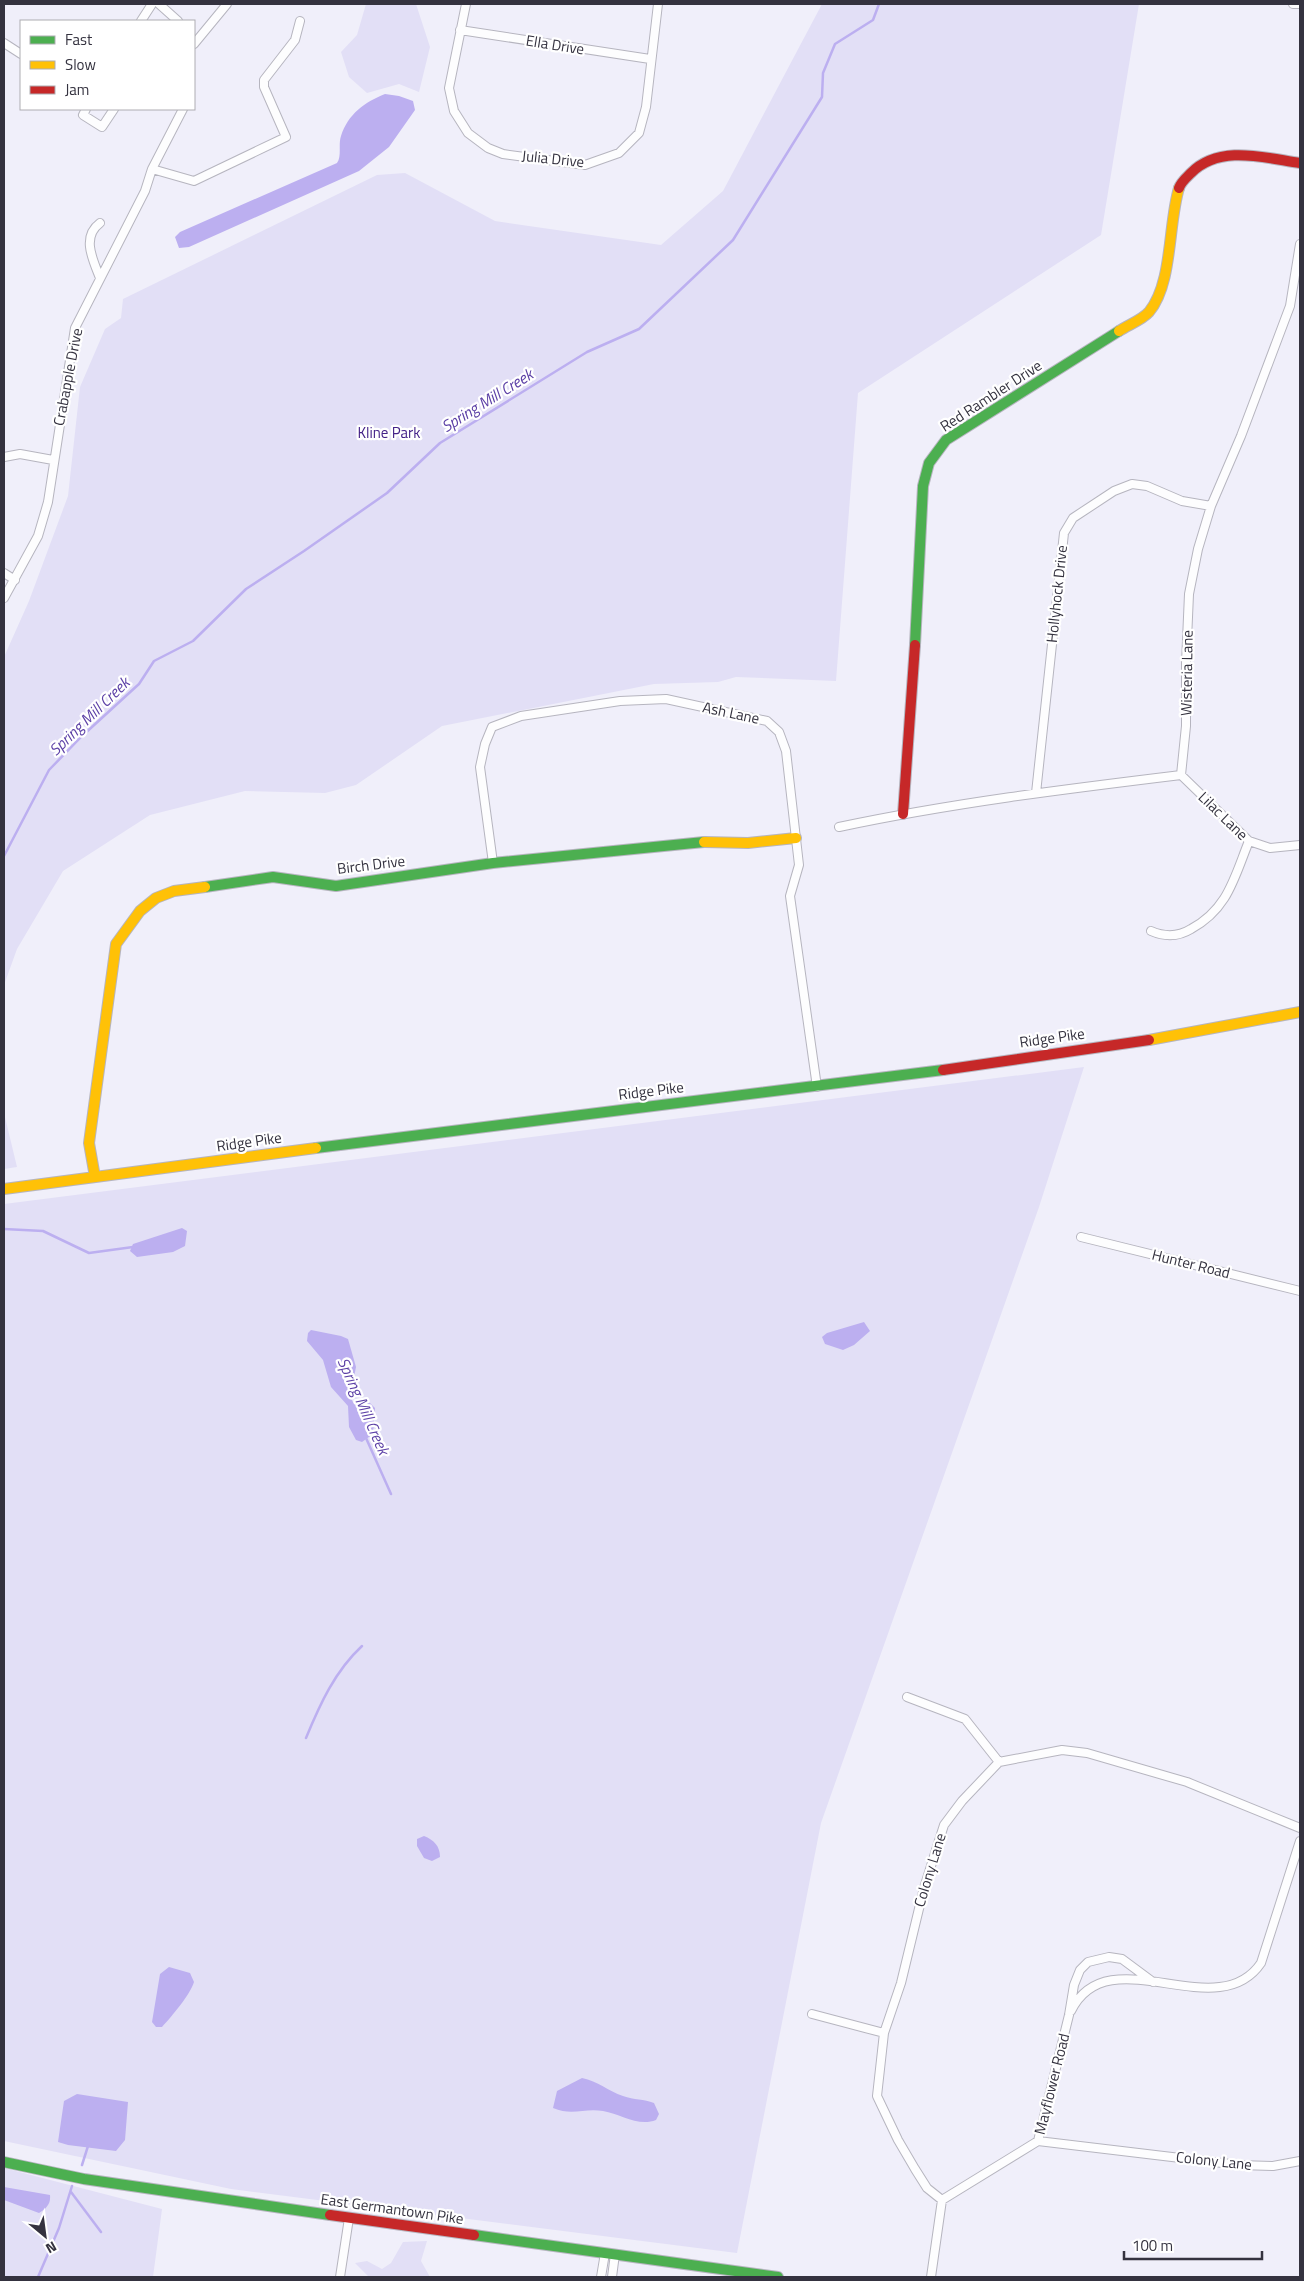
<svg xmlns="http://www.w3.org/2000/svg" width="1304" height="2281" viewBox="0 0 1304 2281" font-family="'Titillium Web',sans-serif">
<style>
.green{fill:#e2dff6}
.water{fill:#bcaff0}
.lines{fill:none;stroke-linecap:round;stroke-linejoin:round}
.stream{stroke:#bcaff0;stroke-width:2.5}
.street-casing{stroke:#b6b5bf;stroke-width:10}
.fast-casing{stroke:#b6b5bf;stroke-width:12}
.slow-casing{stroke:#b6b5bf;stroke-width:12}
.jam-casing{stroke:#b6b5bf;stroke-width:12}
.street{stroke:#fdfdfe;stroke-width:8}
.fast{stroke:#4caf50;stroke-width:10}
.slow{stroke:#ffc107;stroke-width:10}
.jam{stroke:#c62828;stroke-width:10}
.labels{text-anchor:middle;stroke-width:4.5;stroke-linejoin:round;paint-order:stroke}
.street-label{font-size:15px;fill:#34323f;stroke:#fff}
.park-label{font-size:15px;fill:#428;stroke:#fff}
.water-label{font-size:16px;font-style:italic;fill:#5c40a6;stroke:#fff}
</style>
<rect width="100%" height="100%" fill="#f0effa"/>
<path class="green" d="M366,4H416L430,47L419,92L399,84L367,93L349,77L341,52L357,35Z
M822,4H1139L1101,235L858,393L836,681L736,677L718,682L654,684L442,726L356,785L325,793L245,791L150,815L63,871L17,949L4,985V657L29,601L68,496L80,387L105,329L121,318L123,299L377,175L405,173L495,221L661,245L723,191Z
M1084,1067L1039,1207L821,1823L737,2253L231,2189L4,2141V1204Z
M4,1113L17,1167L4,1169Z
M4,2168L162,2209L153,2277H4Z
M427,2241L421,2261L430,2277H369L355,2263L367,2261L382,2269L391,2263L403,2242Z"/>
<path class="water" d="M385,94L399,96L413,101L415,110L389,147L359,171L189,247L179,248L175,237L180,232L337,163C342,156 338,145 341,136C348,114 365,102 385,94Z
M182,1228L187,1231L185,1246L173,1252L137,1257L130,1251L133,1244Z
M864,1322L870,1331L854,1345L843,1350L825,1344L822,1337L827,1333Z
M311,1330L341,1336L348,1339L356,1367L350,1397L354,1404L370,1403L375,1408L373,1434L362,1442L356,1440L349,1427L348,1406L331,1387L323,1360L307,1341L308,1333Z
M424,1836C434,1840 440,1846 440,1857L432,1861L424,1858L417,1846V1839Z
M169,1967L190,1973L194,1982C190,1995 172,2016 162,2027H156L152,2022L160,1974Z
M582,2078C598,2081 608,2091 623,2096C634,2100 644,2099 654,2103L659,2114L656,2120C638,2127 621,2114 603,2111C584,2108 572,2116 553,2108L557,2091Z
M77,2094L128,2102L125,2140L116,2151L68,2145L58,2142L64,2101Z
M4,2187L50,2195C51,2204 46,2209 39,2213L4,2200Z"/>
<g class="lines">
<path class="stream" d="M4,856L49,770L81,737L139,684L154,661L193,641L246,589L304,551L387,493L440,443L587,352L639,329L733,240L822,97L823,73L835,44L873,20L879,4
M4,1229L43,1231L89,1253L133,1247
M366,1438L391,1494
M306,1738C320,1704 335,1671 362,1646
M82,2165L88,2146
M71,2192L101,2232
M38,2277L59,2228L72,2186"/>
<defs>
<path id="street" d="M159,4L178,21
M466,4L449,88L454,111L468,133L488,148L503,154L585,165L619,153L639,133L646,107L658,4
M1293,4H1300
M141,21L152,4
M460,30L650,59
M4,43L21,54
M194,44L227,4
M86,109L83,115L102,127L114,109
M152,169L194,181L286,137L264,87V80L295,40L300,21
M100,223C81,237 93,260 100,278
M4,457L20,454L53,460
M4,573L15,580
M4,598L38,536L48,502L75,328L145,191L152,169L183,109
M1181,775L1186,726V663L1189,594L1198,549L1211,506L1241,436L1290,306L1300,244
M1181,775L1249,841L1270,848L1300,845
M1036,793L1064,533L1073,518L1114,491L1132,484L1147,486L1182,501L1211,506
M839,827C952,803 1066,789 1181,775
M493,863L480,767L485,744L492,727L521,716L620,701L666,699L767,721L779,732L786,751L799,865L790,896L817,1087
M1151,931C1165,937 1178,937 1191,929C1228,909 1234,878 1249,841
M1081,1237L1300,1291
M907,1697L965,1719L999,1762
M1071,2011C1108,1935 1217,2028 1261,1963L1300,1841
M812,2014L884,2033
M1038,2141L1239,2165L1273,2166L1300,2161
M942,2200L927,2188L915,2169L898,2140L877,2096L884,2033L901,1983L924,1888L944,1825L962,1801L999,1762L1062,1750L1087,1753L1187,1782L1300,1828
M340,2277L349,2218
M601,2277L605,2253
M612,2277L615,2254
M931,2277L942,2200L1038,2141L1069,2015L1074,1985L1080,1970L1088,1962L1109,1957L1122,1959L1153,1982"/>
<path id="fast" d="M915,645L923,486L929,463L946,440L1119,331
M205,887L273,877L336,886L493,863L704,842
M316,1148L943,1070
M4,2162L84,2179L330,2215
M474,2235L778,2277"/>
<path id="slow" d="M1119,331C1128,325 1142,320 1149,312C1173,283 1168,224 1179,188
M704,842L748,843L796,838
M1149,1040L1300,1012
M95,1177L89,1143L116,944L140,911L156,898L174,891L205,887
M4,1189L316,1148"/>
<path id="jam" d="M1179,188C1181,182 1187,177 1191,173C1220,144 1265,158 1300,163
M903,814L915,645
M943,1070L1149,1040
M330,2215L474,2235"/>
</defs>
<use href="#street" class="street-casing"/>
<use href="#fast" class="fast-casing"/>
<use href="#slow" class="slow-casing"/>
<use href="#jam" class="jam-casing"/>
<use href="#street" class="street"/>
<use href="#fast" class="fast"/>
<use href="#slow" class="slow"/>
<use href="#jam" class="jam"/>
</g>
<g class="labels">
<g class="street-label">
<text transform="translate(555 45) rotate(9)" y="5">Ella Drive</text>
<text transform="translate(553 159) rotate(6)" y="5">Julia Drive</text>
<text transform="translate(68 377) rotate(-79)" y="5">Crabapple Drive</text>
<text transform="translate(991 396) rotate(-33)" y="5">Red Rambler Drive</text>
<text transform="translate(1057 594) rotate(-84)" y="5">Hollyhock Drive</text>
<text transform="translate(1187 673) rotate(-89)" y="5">Wisteria Lane</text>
<text transform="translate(731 713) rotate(12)" y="5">Ash Lane</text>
<text transform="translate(1223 816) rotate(44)" y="5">Lilac Lane</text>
<text transform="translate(371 865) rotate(-7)" y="5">Birch Drive</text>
<text transform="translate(1052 1038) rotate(-8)" y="5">Ridge Pike</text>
<text transform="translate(651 1091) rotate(-7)" y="5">Ridge Pike</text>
<text transform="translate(249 1142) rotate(-8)" y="5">Ridge Pike</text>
<text transform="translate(1191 1264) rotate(14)" y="5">Hunter Road</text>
<text transform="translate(930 1870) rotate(-73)" y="5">Colony Lane</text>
<text transform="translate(1052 2084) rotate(-76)" y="5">Mayflower Road</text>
<text transform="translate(1214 2161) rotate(6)" y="5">Colony Lane</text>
<text transform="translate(392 2209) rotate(8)" y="5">East Germantown Pike</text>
</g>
<g class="park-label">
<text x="389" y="438">Kline Park</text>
</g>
<g class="water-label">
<text transform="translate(487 400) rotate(-32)" y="6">Spring Mill Creek</text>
<text transform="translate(89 716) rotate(-44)" y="6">Spring Mill Creek</text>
<text transform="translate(364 1406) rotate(66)" y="6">Spring Mill Creek</text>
</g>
</g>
<rect width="1304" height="2281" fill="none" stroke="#34323f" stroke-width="10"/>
<rect x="20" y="20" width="175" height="90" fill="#ffffff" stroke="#aeadb2"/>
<rect x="30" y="36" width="25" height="8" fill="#4caf50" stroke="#aeadb2"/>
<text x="65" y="45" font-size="15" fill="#34323f">Fast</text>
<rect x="30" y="61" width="25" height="8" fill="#ffc107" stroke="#aeadb2"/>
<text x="65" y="70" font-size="15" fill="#34323f">Slow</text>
<rect x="30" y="86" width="25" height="8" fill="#c62828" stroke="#aeadb2"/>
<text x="65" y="95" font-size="15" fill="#34323f">Jam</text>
<g transform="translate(45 2236) rotate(151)" stroke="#ffffff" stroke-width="4" paint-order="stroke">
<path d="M0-4L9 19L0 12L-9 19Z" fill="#34323f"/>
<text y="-8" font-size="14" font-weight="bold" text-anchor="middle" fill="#34323f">N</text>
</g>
<path d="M1124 2251v8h138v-8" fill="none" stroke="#34323f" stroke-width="2.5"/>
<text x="1132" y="2251" font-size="15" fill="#34323f" stroke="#ffffff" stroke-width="4" paint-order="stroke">100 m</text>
</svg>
